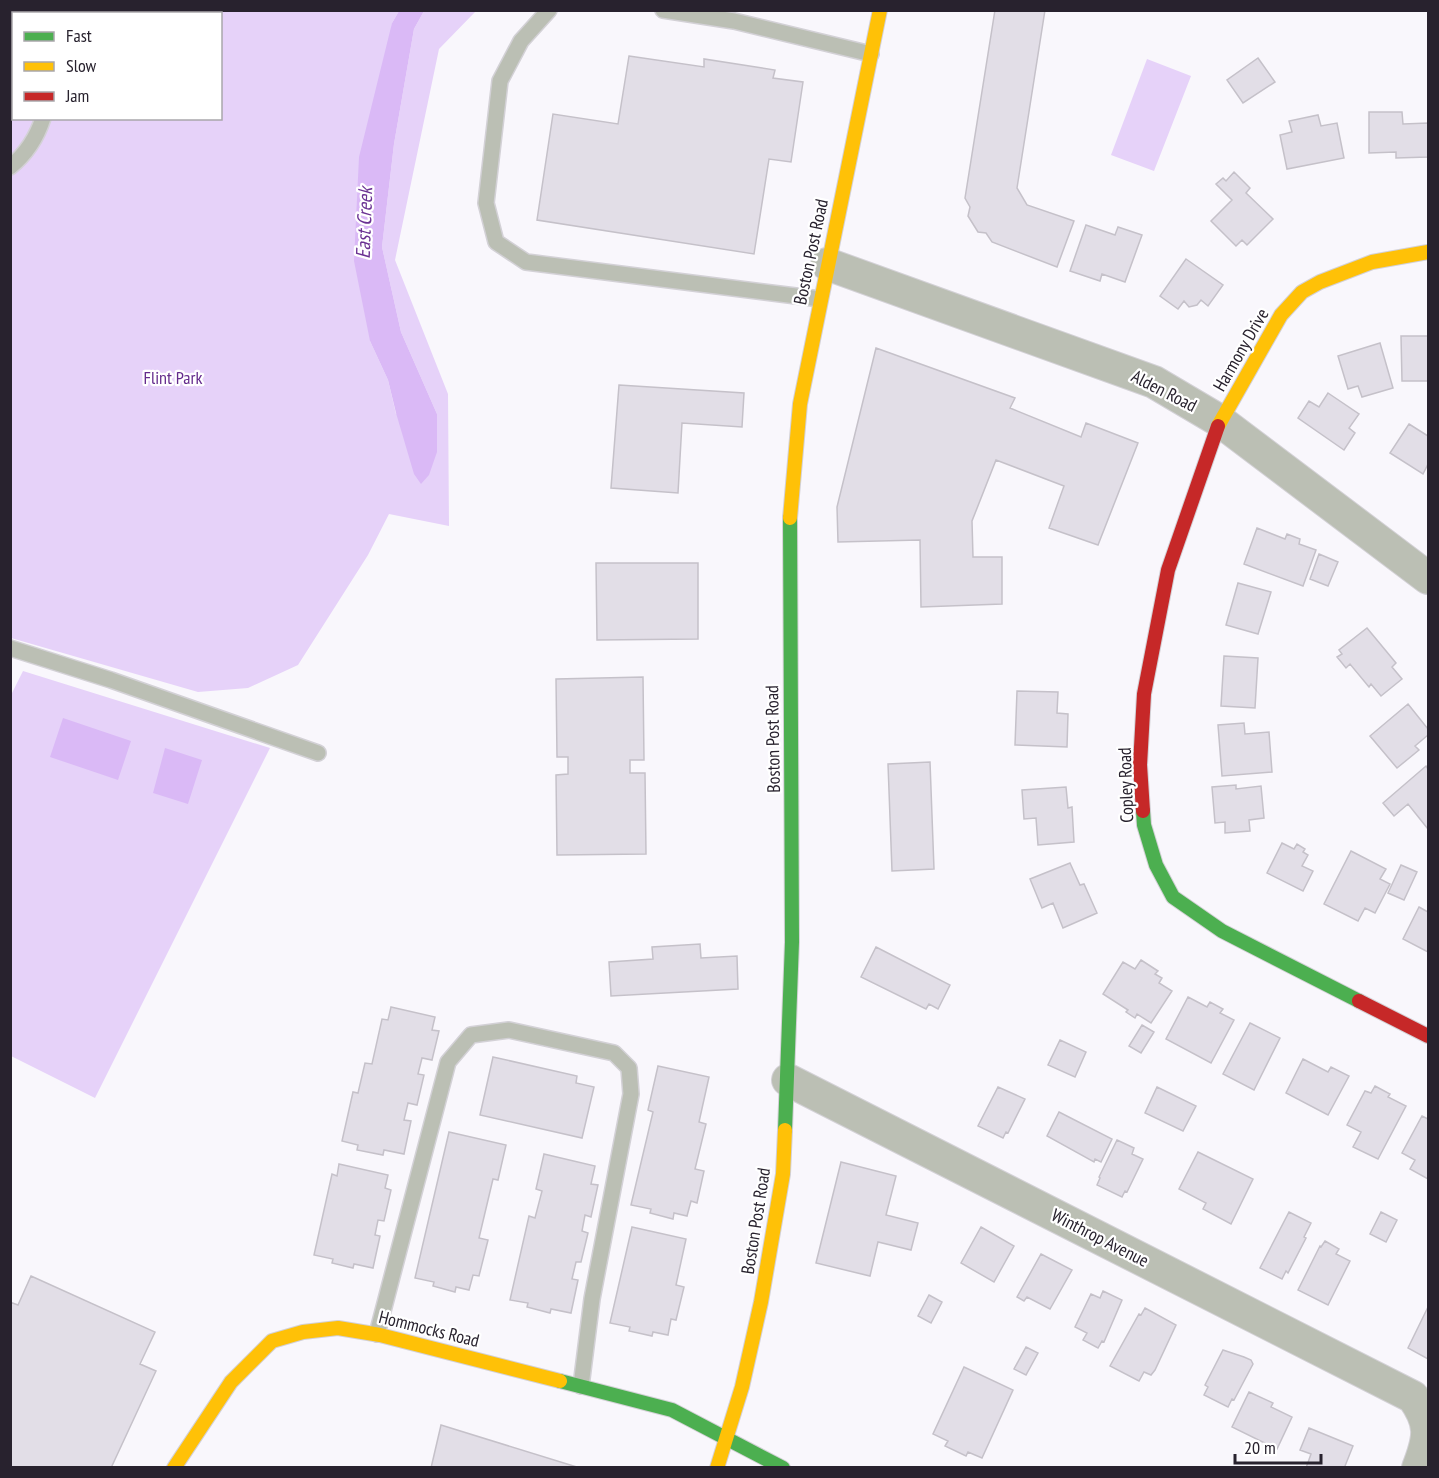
<svg xmlns="http://www.w3.org/2000/svg" width="1439" height="1478" viewBox="0 0 1439 1478" font-family="'PT Sans Narrow',sans-serif">
<style>
.green{fill:#e6d2f9;fill-rule:evenodd}
.water{fill:#dab9f6}
.building{fill:#e2dee7;stroke:#c5c1c9;stroke-width:1.5}
.lines{fill:none;stroke-linecap:round;stroke-linejoin:round}
.lane-casing{stroke:#d3d1d6;stroke-width:18}
.street-casing{stroke:#d3d1d6;stroke-width:34}
.fast-casing{stroke:#d3d1d6;stroke-width:16}
.slow-casing{stroke:#d3d1d6;stroke-width:16}
.jam-casing{stroke:#d3d1d6;stroke-width:16}
.lane{stroke:#bbbfb4;stroke-width:15}
.street{stroke:#bbbfb4;stroke-width:32}
.fast{stroke:#4caf50;stroke-width:14}
.slow{stroke:#ffc107;stroke-width:14}
.jam{stroke:#c62828;stroke-width:14}
.labels{text-anchor:middle;stroke-width:4.5;stroke-linejoin:round;paint-order:stroke}
.street-label{font-size:18px;fill:#28222e;stroke:#fff}
.park-label{font-size:18px;fill:#642b8c;stroke:#fff}
.water-label{font-size:20px;font-style:italic;fill:#6a3192;stroke:#fff}
</style>
<rect width="100%" height="100%" fill="#f9f7fc"/>
<path class="green" d="M10,11H399L392,23L370,341L388,380L396,414H437L401,332L382,247L394,144L414,29L424,11H476L439,49L395,260L448,394L449,526L389,514L368,555L298,665L248,688L198,692L11,638ZM14,14H220V118H14Z
M1147,59L1191,76L1154,171L1111,155Z
M23,671L270,748L95,1098L11,1056L10,697Z"/>
<path class="water" d="M399,11H424L414,29L394,144L382,247L401,332L437,414V452L429,475L421,484L414,474L396,413L388,380L370,341L354,261L359,157L392,23Z
M63,718L131,741L118,780L50,757Z
M165,748L202,760L188,804L153,793Z"/>
<path class="building" d="M995,10H1045L1017,188L1027,205L1074,221L1057,267L992,242L986,233L978,232L968,216L970,207L965,198Z
M629,56L704,67V59L775,70L773,78L803,82L791,162L769,159L754,254L537,220L553,114L618,124Z
M1258,58L1275,82L1243,103L1227,80Z
M1369,112H1402L1403,124L1428,123V157L1396,158V152L1369,153Z
M1318,115L1321,126L1337,123L1344,158L1287,169L1280,135L1292,132L1289,121Z
M1234,172L1250,188L1246,193L1273,219L1247,245L1242,240L1236,246L1211,221L1232,200L1216,184L1223,178L1226,181Z
M1086,225L1115,235L1118,227L1142,235L1125,282L1102,274L1100,281L1070,271Z
M1186,259L1223,285L1208,306L1201,300L1197,305L1189,307L1184,301L1178,309L1160,296Z
M1401,336H1428V381H1402Z
M1380,343L1393,388L1362,397L1358,386L1348,389L1338,356Z
M876,348L1015,398L1010,408L1081,437L1086,423L1138,443L1098,545L1049,528L1064,486L996,460L972,521L973,557H1002V604L921,607L920,540L838,542L837,507Z
M619,385L744,393L742,427L682,423L678,493L611,488Z
M1328,393L1359,414L1349,428L1355,433L1344,450L1298,418L1309,401L1319,407Z
M1409,424L1428,436V464L1423,474L1390,453Z
M1257,528L1285,539L1287,534L1300,539L1299,544L1316,550L1303,586L1244,564Z
M1319,554L1338,562L1328,586L1310,579Z
M596,563H698V639L597,640Z
M1238,583L1271,592L1258,634L1226,625Z
M1367,628L1396,663L1392,667L1402,679L1381,696L1371,684L1369,687L1350,664L1346,668L1337,657L1342,654L1339,650Z
M1224,656L1258,658L1255,708L1221,706Z
M643,677L644,760H630V773H645L646,854L557,855L556,775L568,774V757H557L556,679Z
M1017,691L1058,692L1057,713L1068,714L1067,747L1015,745Z
M1408,704L1428,729V735L1415,746L1419,750L1397,768L1370,736Z
M1244,723L1245,734L1269,732L1272,772L1222,776L1218,725Z
M930,762L934,869L892,871L888,764Z
M1426,766L1428,769V829L1408,804L1394,816L1383,803Z
M1236,785V789L1261,786L1264,818L1249,820L1250,831L1225,833V822L1215,823L1212,787Z
M1066,787L1068,808L1072,807L1074,842L1038,845L1036,818L1024,819L1022,790Z
M1282,843L1294,849L1297,844L1305,849L1303,852L1308,855L1302,866L1313,871L1303,891L1267,873Z
M1351,851L1386,869L1380,879L1390,884L1375,913L1365,908L1358,921L1324,904Z
M1070,863L1080,885L1084,884L1097,913L1063,928L1053,903L1042,908L1030,879Z
M1401,865L1417,872L1404,900L1388,893Z
M1419,907L1428,912V952L1403,939Z
M700,944L701,958L737,956L738,989L611,996L609,962L653,959L652,947Z
M876,947L950,985L938,1009L929,1004L926,1009L861,977Z
M1141,960L1158,971L1155,974L1162,978L1159,983L1172,991L1151,1023L1137,1014L1135,1018L1126,1012L1128,1010L1103,994L1123,962L1135,969Z
M1188,997L1207,1007L1210,1002L1223,1009L1220,1013L1234,1020L1211,1063L1166,1039Z
M391,1007L435,1017L432,1030L439,1031L432,1060L422,1058L418,1074L424,1075L417,1105L408,1103L404,1120L411,1121L404,1154L384,1150L383,1155L357,1150L358,1145L342,1141L353,1092L358,1093L365,1063L372,1064L382,1019L388,1020Z
M1250,1023L1280,1038L1254,1090L1223,1074Z
M1142,1025L1154,1032L1141,1053L1129,1046Z
M1060,1040L1086,1052L1075,1077L1048,1065Z
M493,1057L577,1076L576,1083L594,1087L582,1138L480,1115Z
M1303,1059L1328,1072L1331,1067L1349,1076L1328,1115L1286,1093Z
M658,1066L709,1077L699,1122L706,1124L695,1169L704,1171L697,1203L691,1201L687,1216L674,1213L673,1219L650,1213L651,1209L631,1205L653,1112L648,1110Z
M1375,1086L1390,1094L1388,1097L1406,1106L1378,1159L1353,1147L1361,1132L1347,1125L1365,1091L1371,1093Z
M998,1087L1025,1099L1008,1133L1006,1132L1003,1138L978,1126Z
M1157,1087L1196,1106L1183,1131L1145,1113Z
M1059,1112L1112,1139L1101,1162L1095,1159L1094,1162L1047,1136Z
M1422,1116L1428,1119V1179L1410,1169L1415,1160L1402,1153Z
M449,1132L506,1145L498,1180L493,1179L479,1238L488,1240L479,1276L473,1275L469,1290L456,1287L455,1292L433,1286L434,1282L415,1278Z
M1117,1140L1134,1148L1132,1154L1143,1159L1127,1192L1125,1191L1122,1197L1097,1185L1100,1178L1099,1177Z
M1198,1152L1253,1179L1231,1224L1203,1209L1206,1203L1179,1189Z
M544,1154L595,1166L591,1184L598,1185L591,1217L585,1215L582,1231L588,1233L581,1262H576L572,1279L578,1280L571,1313L551,1309L550,1313L527,1307L528,1303L510,1300L529,1216L535,1218L542,1191L536,1189Z
M841,1162L896,1176L886,1215L918,1223L911,1250L878,1242L870,1276L816,1263Z
M339,1164L388,1175L385,1188L391,1190L384,1221L378,1220L375,1235L380,1236L373,1268L354,1264L353,1268L332,1263L333,1259L314,1255L332,1174L337,1176Z
M1289,1212L1311,1223L1304,1237L1306,1238L1288,1273L1286,1271L1282,1279L1260,1268Z
M1381,1212L1397,1220L1386,1242L1370,1234Z
M632,1227L686,1239L676,1285L684,1287L676,1320L671,1319L668,1335L653,1332L652,1336L629,1331L630,1327L610,1323Z
M981,1227L1014,1246L994,1282L961,1263Z
M1325,1241L1339,1249L1336,1254L1350,1261L1328,1305L1298,1290L1320,1246L1321,1247Z
M1041,1254L1072,1270L1050,1309L1027,1297L1024,1301L1017,1297Z
M31,1276L155,1332L140,1364L156,1371L111,1468H10V1302L18,1305Z
M1103,1291L1122,1300L1104,1342L1102,1341L1098,1348L1083,1340L1087,1333L1075,1327L1091,1294L1100,1298Z
M929,1295L942,1302L931,1323L918,1316Z
M1428,1307V1359L1408,1348Z
M1145,1308L1176,1325L1155,1370L1151,1375L1144,1372L1139,1381L1110,1366L1139,1314L1141,1315Z
M1026,1347L1038,1353L1026,1375L1014,1369Z
M1223,1350L1244,1357L1251,1360L1253,1364L1234,1400L1232,1399L1228,1407L1204,1395L1208,1387L1205,1385Z
M964,1367L1013,1390L982,1458L968,1452L966,1456L945,1446L948,1441L933,1434Z
M1249,1392L1273,1403L1271,1407L1292,1417L1277,1449L1232,1427Z
M441,1425L580,1468H431Z
M1309,1428L1353,1446L1345,1466L1347,1468H1306L1311,1454L1300,1450Z"/>
<g class="lines">
<defs>
<path id="lane" d="M549,10L521,41L500,81L486,203L496,242L526,262L820,299
M663,10L734,21L871,54
M73,14L74,10
M10,167C26,154 37,137 43,118
M10,648L111,680L318,753
M377,1334L448,1062L471,1035L509,1030L614,1053L629,1068L631,1094L592,1299L581,1386"/>
<path id="street" d="M827,264L1154,382L1220,421L1428,578
M788,1080L1413,1397C1432,1424 1430,1437 1418,1468"/>
<path id="fast" d="M1143,811L1144,825L1156,865L1173,897L1222,931L1359,1001
M785,1130L792,942L790,518
M560,1381L672,1410L783,1468"/>
<path id="slow" d="M1218,426L1281,315L1302,292L1320,282L1372,262L1428,252
M790,518L800,404L880,10
M174,1468L231,1382L272,1341L303,1332L338,1328L380,1335L560,1381
M717,1468L742,1387L761,1302L783,1174L785,1130"/>
<path id="jam" d="M1143,811L1140,765L1144,694L1168,570L1218,426
M1359,1001L1428,1036"/>
</defs>
<use href="#lane" class="lane-casing"/>
<use href="#street" class="street-casing"/>
<use href="#fast" class="fast-casing"/>
<use href="#slow" class="slow-casing"/>
<use href="#jam" class="jam-casing"/>
<use href="#lane" class="lane"/>
<use href="#street" class="street"/>
<use href="#fast" class="fast"/>
<use href="#slow" class="slow"/>
<use href="#jam" class="jam"/>
</g>
<g class="labels">
<g class="street-label">
<text transform="translate(811 252) rotate(-78)" y="6">Boston Post Road</text>
<text transform="translate(1241 350) rotate(-60)" y="6">Harmony Drive</text>
<text transform="translate(1164 391) rotate(27)" y="6">Alden Road</text>
<text transform="translate(773 739) rotate(-91)" y="6">Boston Post Road</text>
<text transform="translate(1126 785) rotate(-92)" y="6">Copley Road</text>
<text transform="translate(756 1221) rotate(-81)" y="6">Boston Post Road</text>
<text transform="translate(1100 1238) rotate(27)" y="6">Winthrop Avenue</text>
<text transform="translate(429 1329) rotate(14)" y="6">Hommocks Road</text>
</g>
<g class="park-label">
<text x="173" y="384">Flint Park</text>
</g>
<g class="water-label">
<text transform="translate(364 223) rotate(-88)" y="7">East Creek</text>
</g>
</g>
<rect width="1439" height="1478" fill="none" stroke="#28222e" stroke-width="24"/>
<rect x="12" y="12" width="210" height="108" fill="#ffffff" stroke="#a9a7ab" stroke-width="1.5"/>
<rect x="24" y="32" width="30" height="9" fill="#4caf50" stroke="#a9a7ab" stroke-width="1.5"/>
<text x="66" y="42" font-size="18" fill="#28222e">Fast</text>
<rect x="24" y="62" width="30" height="9" fill="#ffc107" stroke="#a9a7ab" stroke-width="1.5"/>
<text x="66" y="72" font-size="18" fill="#28222e">Slow</text>
<rect x="24" y="92" width="30" height="9" fill="#c62828" stroke="#a9a7ab" stroke-width="1.5"/>
<text x="66" y="102" font-size="18" fill="#28222e">Jam</text>
<path d="M1235 1454v9h86v-9" fill="none" stroke="#28222e" stroke-width="3"/>
<text x="1244" y="1454" font-size="18" fill="#28222e" stroke="#ffffff" stroke-width="4.5" paint-order="stroke">20 m</text>
</svg>
